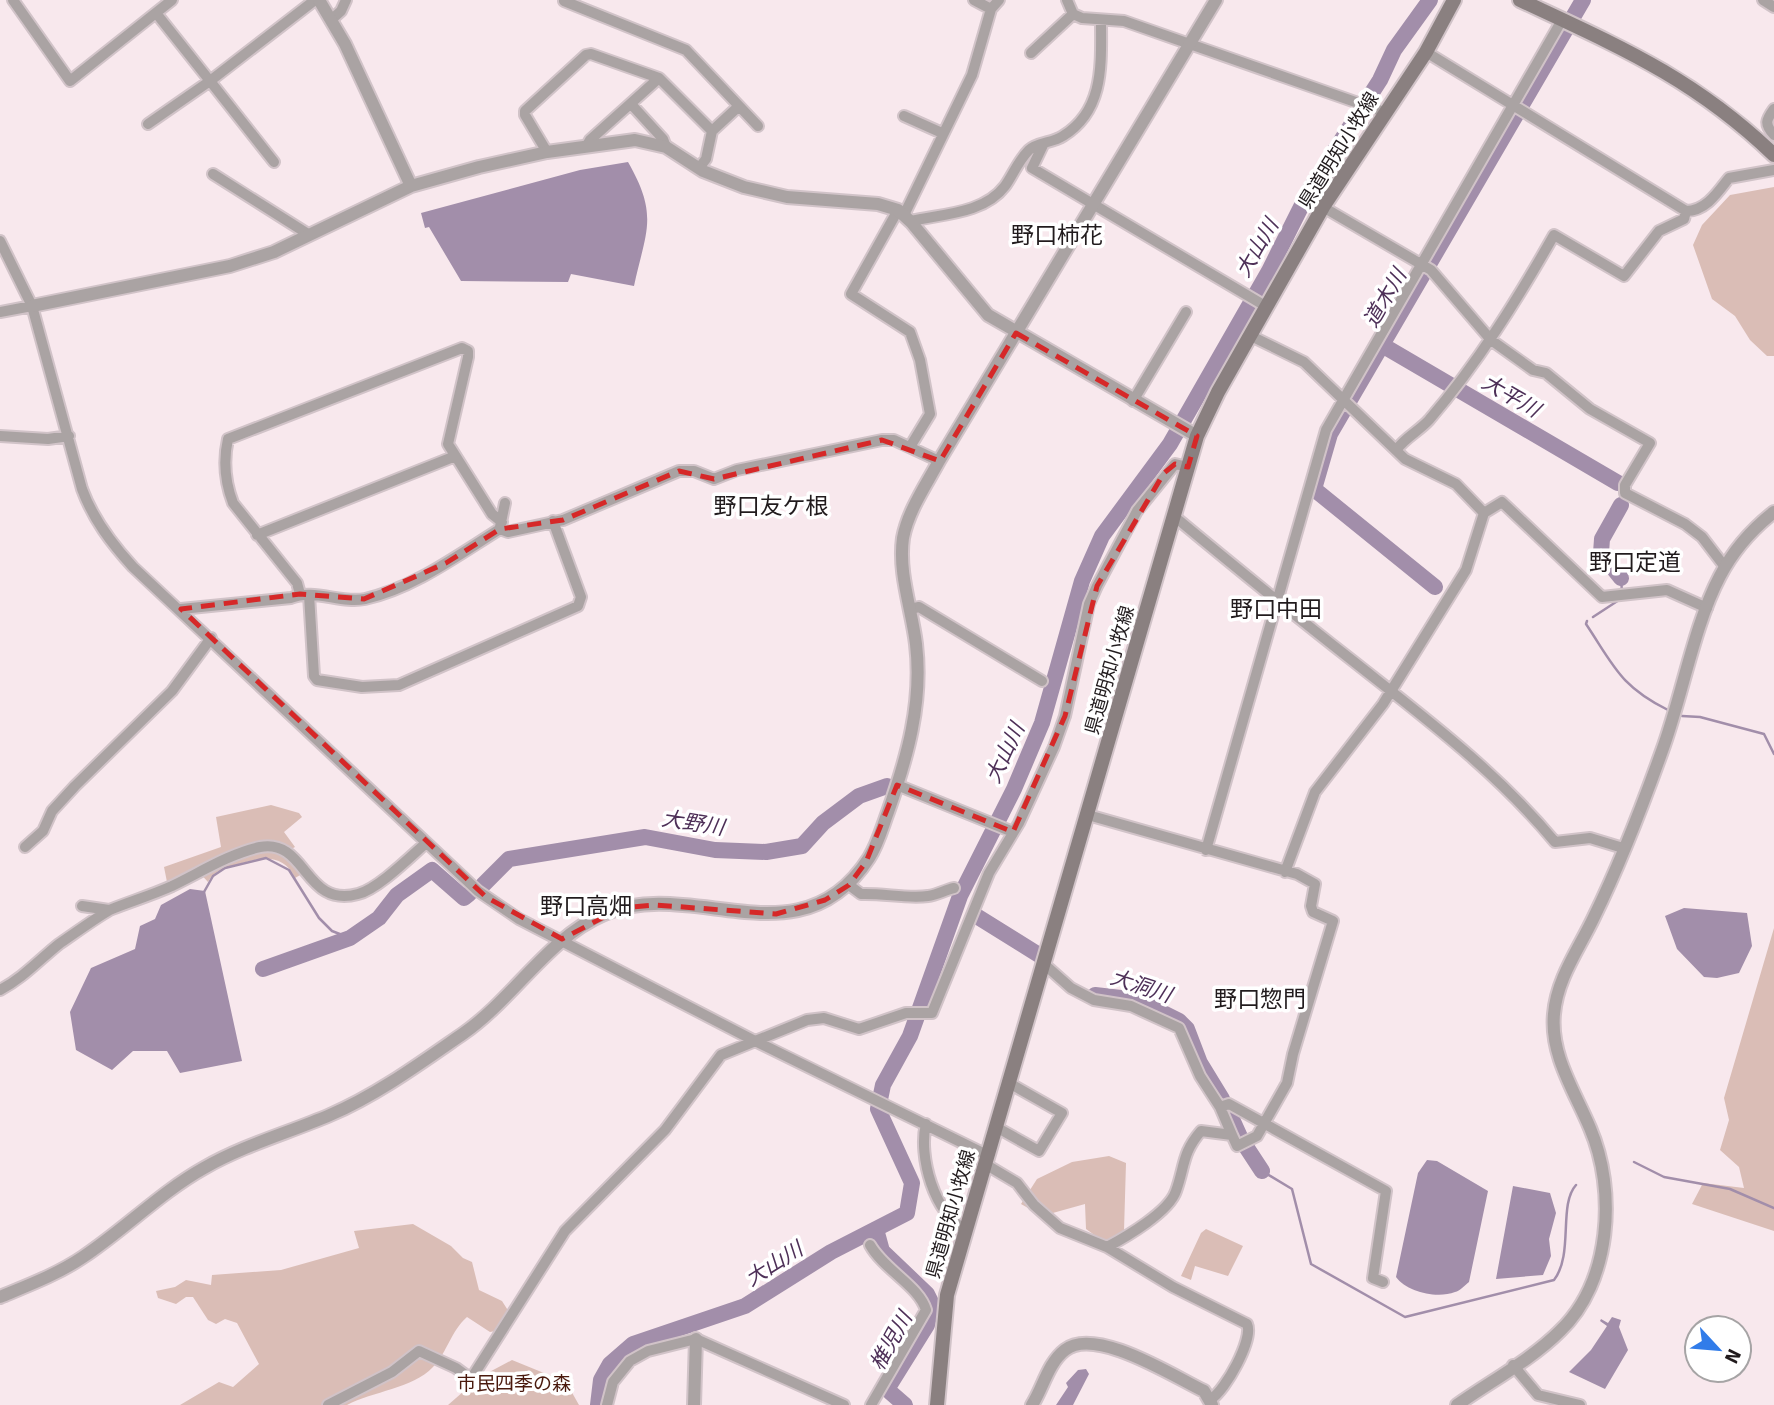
<svg xmlns="http://www.w3.org/2000/svg" width="1774" height="1405" viewBox="0 0 1774 1405" font-family="Signika,'Noto Sans JP',sans-serif">
<style>
.green{fill:#dabdb6}
.water{fill:#a28eaa}
.lines{fill:none;stroke-linecap:round;stroke-linejoin:round}
.stream{stroke:#a28eaa;stroke-width:2.5}
.river{stroke:#a28eaa;stroke-width:16}
.minor-casing{stroke:#d1c3c8;stroke-width:14}
.tertiary-casing{stroke:#d1c3c8;stroke-width:16}
.secondary-casing{stroke:#d1c3c8;stroke-width:18}
.minor{stroke:#aaa3a3;stroke-width:10}
.tertiary{stroke:#aaa3a3;stroke-width:12}
.secondary{stroke:#8a8080;stroke-width:14}
.marked{fill:none;stroke:#d62828;stroke-width:5;stroke-dasharray:14 9;stroke-linejoin:round}
.labels{text-anchor:middle;stroke-width:7;stroke-linejoin:round;paint-order:stroke}
.street-label{font-size:19px;fill:#211b1d;stroke:#fff}
.park-label{font-size:19px;fill:#4a1a0e;stroke:#fff}
.water-label{font-size:21px;font-style:italic;fill:#4e3058;stroke:#fff}
.quarter-label{font-size:23px;fill:#211b1d;stroke:#fff}
</style>
<rect width="100%" height="100%" fill="#f8e8ed"/>
<path class="green" d="M1774,187V356H1767L1750,340L1735,316L1712,299L1693,245L1702,225L1730,195Z
M271,805L299,813L302,817L284,832L295,847L282,854L296,864L302,874L295,878C284,854 263,857 242,863C228,867 216,868 208,882L196,869L167,882L164,867L221,847L216,817Z
M1774,928V1231L1692,1204L1703,1183L1744,1188L1739,1167L1720,1150L1729,1120L1724,1098Z
M1109,1156L1126,1163L1124,1231L1107,1244L1086,1229L1085,1204L1042,1216L1021,1204L1037,1179L1072,1162Z
M413,1224L451,1246L463,1258L472,1262L479,1290L502,1301L509,1312L500,1330L490,1332L467,1317C451,1331 448,1351 433,1367C412,1389 373,1391 347,1405H180L219,1382L233,1387L259,1364L237,1323L225,1319L216,1324L208,1320L193,1297H186L176,1304L158,1298L156,1291L175,1287L186,1280L211,1285L212,1275L281,1270L359,1248L354,1231Z
M1206,1229L1243,1246L1228,1276L1195,1266L1191,1280L1181,1276L1201,1233Z
M512,1360L566,1382L579,1405H448L480,1377Z"/>
<path class="water" d="M628,162C659,216 646,230 634,286L571,274L568,282L461,281L429,227L425,228L421,213L580,170Z
M190,889L205,891L242,1061L180,1073L167,1051H133L112,1070L76,1050L70,1012L91,968L135,949L140,926L155,919L161,905Z
M1684,908L1747,913L1752,946L1739,973L1717,978L1704,977L1677,949L1665,916Z
M1427,1160L1437,1161L1488,1191L1469,1282C1465,1285 1460,1291 1455,1292C1437,1299 1407,1292 1396,1277L1418,1173Z
M1513,1186L1550,1193L1556,1213L1549,1239L1551,1256L1543,1275L1496,1279Z
M1612,1317L1621,1320L1619,1327L1628,1350L1605,1389L1569,1372L1591,1350L1607,1326L1600,1321L1601,1319L1608,1323Z
M1086,1369L1089,1374L1073,1405H1056L1068,1387L1066,1383L1078,1370Z"/>
<g class="lines">
<path class="stream" d="M1621,578L1622,592
M1593,617L1619,600
M1587,621L1586,624C1614,666 1620,686 1668,710
M1682,716L1700,717L1764,734L1774,754
M204,892L213,876L225,868L266,858L289,870L319,918L332,931L350,938
M1634,1162L1664,1177L1730,1189L1774,1208
M1262,1171L1292,1189L1311,1264L1405,1317L1554,1280C1574,1254 1558,1205 1576,1185"/>
<path class="river" d="M1382,345L1618,483
M1621,578L1601,553L1602,539L1621,505
M1435,587L1314,489L1330,434L1583,0
M483,885L509,859L645,837L715,850L766,852L802,846L823,823L859,796L887,786
M978,917L1039,955
M263,969L350,938L379,918L397,895L432,870L464,898L469,894
M1095,995L1121,998L1147,1005L1179,1021L1187,1029L1200,1063L1222,1099
M1227,1108L1241,1139L1262,1171
M876,1229L882,1251L927,1294L932,1304L927,1325L889,1386L890,1392L905,1405
M598,1405L601,1380L610,1364L633,1344L745,1306L831,1252L907,1213L912,1183L878,1109L883,1085L910,1036L960,896L1014,789L1042,723L1082,581L1102,536L1170,444L1269,271L1310,189L1380,80L1394,50L1430,0"/>
<defs>
<path id="minor" d="M13,0L70,81L172,0
M974,0L991,9
M1067,0L1073,14L1082,18L1124,21L1384,112
M1763,0L1774,7
M564,1L686,50L758,126
M331,20L341,11L346,0
M1426,52L1686,211C1706,211 1718,192 1729,178L1774,170
M1031,53L1073,14
M631,104L663,139L666,147
M1774,109C1766,120 1764,124 1774,135
M904,116L942,133
M148,124L210,81L156,13
M712,131L739,106
M1043,145L1032,168L1267,307
M586,147L590,140L659,78
M547,152L525,115V111L586,55L591,54L659,78L712,131L706,159L699,168
M274,162L210,81L315,0
M213,174L308,234
M1323,207L1431,270L1491,340L1533,370L1546,373L1590,409L1650,443L1625,485V493L1685,524L1702,537L1725,567
M898,210L851,294L910,332L920,360L930,414L910,447
M904,215L972,75L991,9L999,0
M911,221C941,214 984,214 1005,186C1013,175 1018,161 1029,150C1037,142 1053,143 1063,136C1105,110 1101,63 1101,20
M0,241L32,306L82,489C93,519 111,543 133,567L478,891L519,919L753,1040L987,1155
M0,312L32,306
M1251,336L1304,362L1405,459L1456,484L1484,513
M1133,401L1186,312
M0,436L48,439L69,436
M1397,449C1406,437 1419,431 1429,420C1478,363 1517,300 1554,235L1624,276L1659,231L1684,219L1686,211
M1175,517C1234,566 1293,614 1353,661C1425,718 1496,771 1555,842L1590,838L1623,848
M500,527L505,503
M257,535L453,457
M300,594L297,583L233,503C225,482 223,461 228,439L462,348L468,351V357L448,444L492,514L502,522
M309,595L314,676L317,680L362,687L399,685L578,606L581,597L553,521
M181,609L291,598C313,588 341,604 365,599C414,588 458,555 500,529L508,532L563,520L679,471H694L714,479L737,470L882,440H894L939,461
M910,609L919,607L1042,681
M897,785L1013,832
M1088,815L1297,874L1315,884L1311,906L1313,912L1333,921L1293,1054L1287,1083L1257,1136L1237,1146L1232,1135
M25,847L43,831L52,811L75,786L172,691L211,638
M1206,850L1326,430L1562,20
M1285,872L1315,792L1383,704L1466,570L1484,513L1502,502L1602,597L1667,590L1707,608
M849,885L861,894C883,893 908,899 928,896C937,895 945,890 954,888
M82,906L109,910
M1044,964L1071,988L1094,1000L1131,1006L1179,1028L1200,1076L1220,1107L1229,1104L1386,1191L1373,1278L1383,1282
M0,990C23,978 39,960 59,944C68,938 104,912 112,909C132,901 152,895 172,886C201,872 229,854 260,847C307,838 304,909 358,894C378,889 410,857 426,843
M926,1124C918,1155 934,1216 967,1230
M996,1127L1039,1151L1062,1113L1009,1083
M985,1164L1017,1183L1034,1205L1060,1228L1107,1247L1173,1287L1247,1324C1254,1339 1225,1391 1211,1399
M870,1245C884,1270 919,1286 926,1310L871,1405
M1107,1247C1126,1237 1169,1212 1176,1191C1185,1166 1182,1153 1201,1131L1232,1135L1220,1107
M1513,1365L1538,1395L1580,1405
M328,1405L392,1372L419,1351L456,1368L471,1379L565,1231L665,1130L721,1055L807,1020L824,1018L859,1029L906,1013H932L989,873L1019,823L1054,747L1065,716L1089,604L1097,586L1137,511L1175,464L1188,467
M607,1405L613,1382L630,1361L648,1351L696,1339L844,1405"/>
<path id="tertiary" d="M319,0L345,44L411,186
M32,306L230,266L274,252L411,186L479,167L547,152L635,140L666,147L703,171L744,187L787,197L878,204L898,210L911,222L988,315L1197,436
M0,1297C29,1285 58,1274 83,1257C125,1229 161,1192 204,1168C244,1145 288,1133 330,1115C377,1095 422,1062 464,1033C514,998 549,937 604,914C694,876 800,965 869,858C878,844 882,828 888,812C907,758 923,703 916,644C912,610 898,573 903,538C908,511 926,485 939,461L1216,0
M694,1405L696,1339
M1032,1405C1043,1388 1048,1363 1065,1350C1095,1326 1173,1376 1204,1391L1212,1405
M1457,1405C1491,1381 1531,1360 1560,1331C1611,1282 1617,1191 1590,1128C1575,1092 1550,1055 1554,1014C1557,978 1579,949 1594,917C1620,864 1642,807 1662,751C1682,697 1694,625 1720,576C1734,549 1751,530 1774,512"/>
<path id="secondary" d="M1520,0C1618,46 1694,78 1774,155
M937,1405L947,1295L1197,436L1218,392L1323,207L1426,52L1454,0"/>
</defs>
<use href="#minor" class="minor-casing"/>
<use href="#tertiary" class="tertiary-casing"/>
<use href="#secondary" class="secondary-casing"/>
<use href="#minor" class="minor"/>
<use href="#tertiary" class="tertiary"/>
<use href="#secondary" class="secondary"/>
</g>
<path class="marked" d="M1016,333L1197,436L1188,467L1175,464L1164,473L1097,586L1065,716L1013,832L897,785L866,862L849,885L825,900L776,914L656,905L621,908L562,939L486,897L181,609L300,594L364,599L446,563L500,529L563,520L679,471L714,479L882,440L940,461Z"/>
<g class="labels">
<g class="street-label">
<text transform="translate(1338 150) rotate(-58)" y="7">県道明知小牧線</text>
<text transform="translate(1109 670) rotate(-74)" y="7">県道明知小牧線</text>
<text transform="translate(950 1214) rotate(-74)" y="7">県道明知小牧線</text>
</g>
<g class="park-label">
<text x="514" y="1390">市民四季の森</text>
</g>
<g class="water-label">
<text transform="translate(1257 248) rotate(-60)" y="7">大山川</text>
<text transform="translate(1385 298) rotate(-60)" y="7">道木川</text>
<text transform="translate(1511 396) rotate(30)" y="7">大平川</text>
<text transform="translate(1005 753) rotate(-65)" y="7">大山川</text>
<text transform="translate(693 823) rotate(9)" y="7">大野川</text>
<text transform="translate(1141 986) rotate(18)" y="7">大洞川</text>
<text transform="translate(774 1264) rotate(-32)" y="7">大山川</text>
<text transform="translate(891 1341) rotate(-61)" y="7">椎児川</text>
</g>
<g class="quarter-label">
<text x="1057" y="243">野口柿花</text>
<text x="771" y="514">野口友ケ根</text>
<text x="1635" y="570">野口定道</text>
<text x="1276" y="617">野口中田</text>
<text x="586" y="914">野口高畑</text>
<text x="1260" y="1007">野口惣門</text>
</g>
</g>
<g transform="translate(1718 1349) rotate(116)"><circle r="33" fill="#ffffff" stroke="#a6a4a5" stroke-width="2"/>
<path d="M0-5L12 26L0 18L-12 26Z" fill="#317ce9"/>
<text y="-10" font-size="19" font-weight="bold" text-anchor="middle" fill="#211b1d">N</text>
</g>
</svg>
